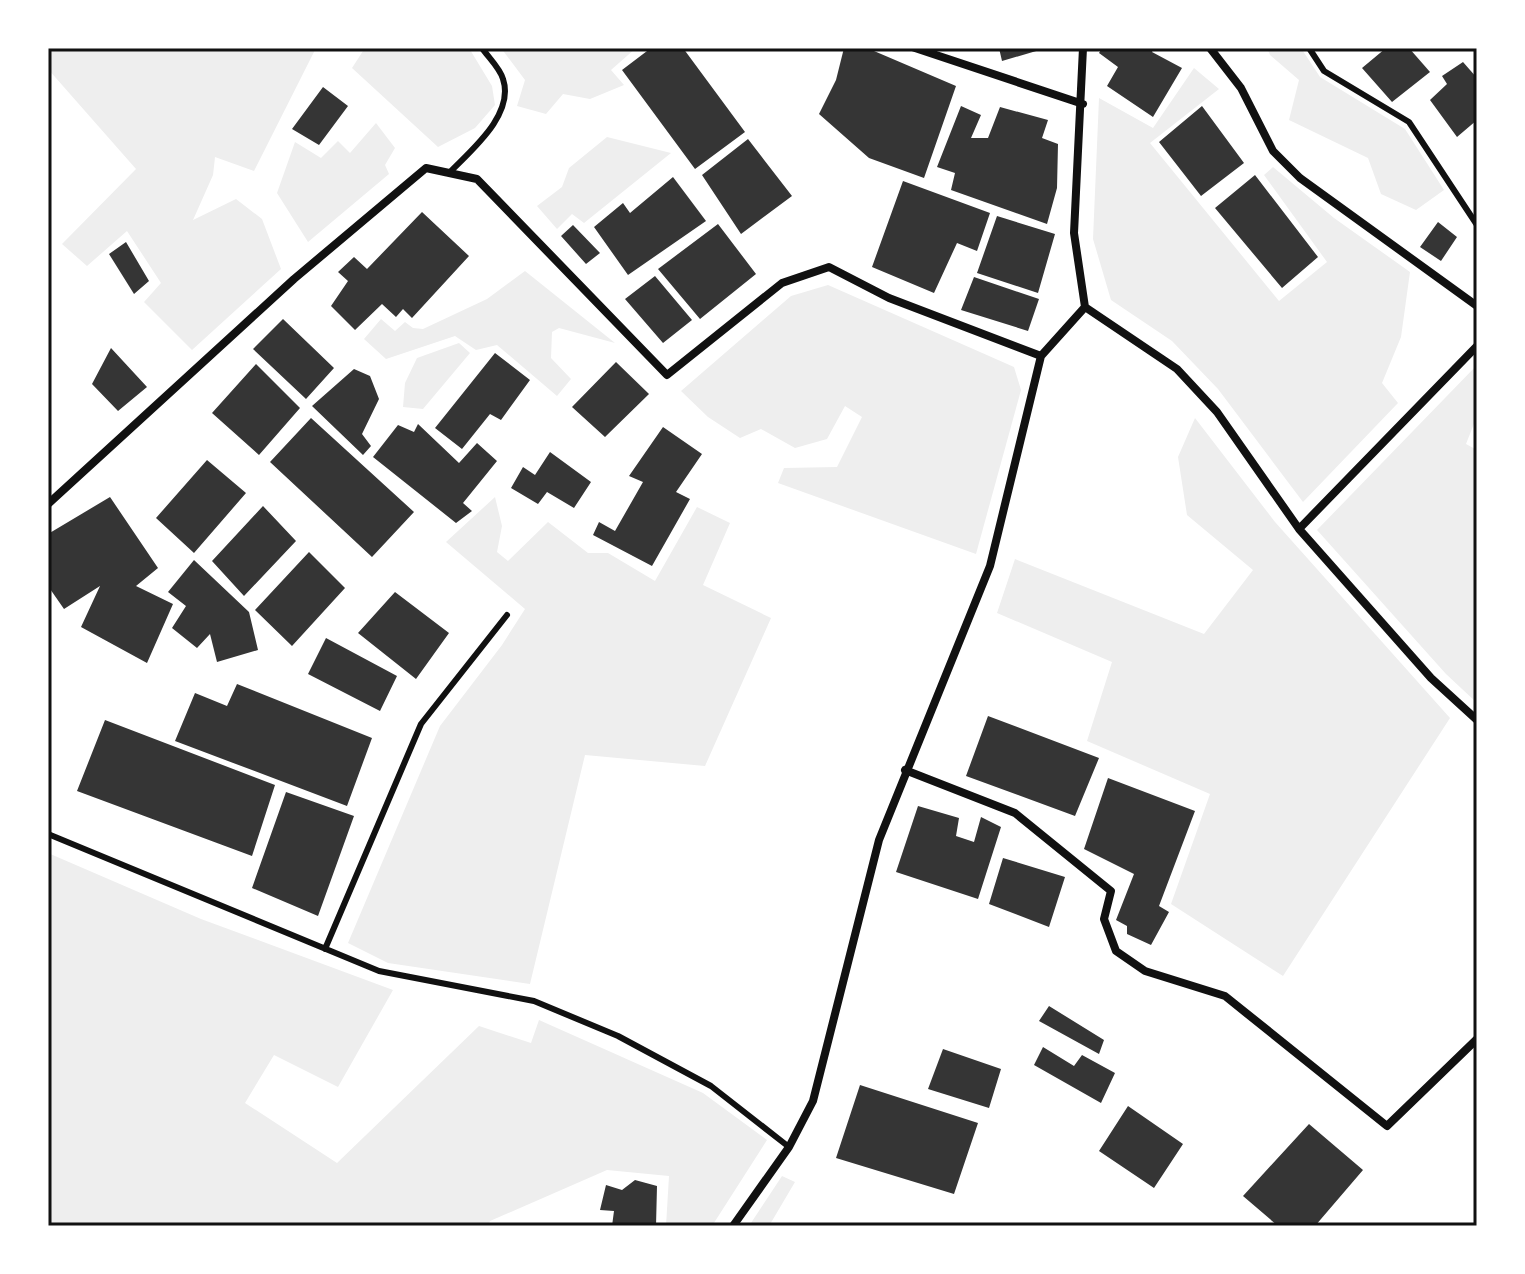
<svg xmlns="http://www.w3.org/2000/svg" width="1525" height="1274" viewBox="0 0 1525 1274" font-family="Mulish,sans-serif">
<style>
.green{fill:#eee}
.building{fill:#353535}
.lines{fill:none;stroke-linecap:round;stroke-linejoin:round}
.service{stroke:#111;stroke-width:6}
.minor{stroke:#111;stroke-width:8}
.neatline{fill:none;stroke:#111;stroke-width:3}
</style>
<rect width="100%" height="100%" fill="#fff"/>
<path class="green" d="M48,48H316L254,171L215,157L213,175L193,220L236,199L262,219L281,269L192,350L144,302L161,283L127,231L87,266L62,244L136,169L48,69Z
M403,48H469L492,86L495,105L475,128L438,147L352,68L363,51Z
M501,48H636L611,70L624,85L590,99L563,94L546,114L517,106L525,80Z
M1267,48H1301L1320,77L1405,129L1444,190L1416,210L1381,194L1368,158L1289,120L1299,80L1270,55Z
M1194,68L1219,89L1150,143L1279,301L1327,262L1264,175L1273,167L1334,218L1410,272L1401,337L1382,383L1398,403L1303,502L1218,389L1172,341L1111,300L1093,239L1099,98L1153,128Z
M376,123L395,148L385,165L389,174L308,242L277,193L295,142L321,158L338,141L350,153Z
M607,137L671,153L584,223L572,214L557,229L537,206L562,187L569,168Z
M525,271L615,343L559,328L552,332L551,358L571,379L557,396L497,345L476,350L455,336L386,359L364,339L381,319L395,331L405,322L413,328L423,329L487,299Z
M828,285L1014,367L1021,390L976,554L778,483L784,468L837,467L862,417L845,406L827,439L795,448L761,429L740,438L708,417L681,391L791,296Z
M459,343L470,353L423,409L403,407L405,383L417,358Z
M1477,365V416L1466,444L1477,450V703L1446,674L1317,530Z
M1195,418L1275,522L1450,718L1283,976L1171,904L1210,794L1087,741L1112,662L997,613L1015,559L1204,634L1253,570L1187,515L1178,457Z
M495,497L502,526L497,552L508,561L548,522L588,553H608L655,581L697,507L730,523L703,585L771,618L705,766L585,755L530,984L388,963L348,943L440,726L502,645L525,609L446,542Z
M48,853L201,919L393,990L338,1087L274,1055L245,1103L337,1163L479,1026L531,1043L539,1020L703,1093L767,1140L712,1226H666L669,1176L607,1170L490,1221L488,1226H48Z
M782,1176L795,1182L769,1226H749Z"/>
<path class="building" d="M651,48H683L745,132L695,169L622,70Z
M844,48H867L956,86L924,178L869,158L819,114L836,80Z
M999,48H1043V49L1002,61Z
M1102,48H1154L1152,52L1182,68L1153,117L1107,86L1118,67L1099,53Z
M1386,48H1409L1430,72L1392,102L1362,68Z
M1463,62L1477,78V120L1457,137L1430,100L1447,84L1442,76Z
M323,87L348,106L319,145L292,129Z
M961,106L981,115L971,138H988L1000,107L1048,120L1042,138L1058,144L1057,188L1047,224L951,190L955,173L937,167Z
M1202,106L1244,163L1201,196L1159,142Z
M748,139L792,196L741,234L702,175Z
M1255,175L1318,257L1282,288L1215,208Z
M673,177L706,221L628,275L594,227L623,203L630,213Z
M903,181L990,213L977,251L957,243L934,293L872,267Z
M422,212L469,256L412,318L403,309L396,317L382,304L355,330L331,306L348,281L338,272L354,257L367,269Z
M997,216L1055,234L1038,293L977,273Z
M1438,222L1457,237L1441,261L1420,247Z
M718,224L756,274L700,319L658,269Z
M573,225L600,253L586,264L561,236Z
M126,242L149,281L134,294L109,254Z
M655,276L692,320L663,343L625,299Z
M974,277L1039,299L1028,331L961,310Z
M283,319L334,368L306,399L253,349Z
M111,348L147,387L118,411L92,384Z
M495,353L530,380L501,420L490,414L462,449L435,428Z
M616,362L649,394L605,437L572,407Z
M256,364L300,408L259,455L212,413Z
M354,369L370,376L379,399L362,434L371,446L363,455L312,406Z
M311,418L414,512L372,557L270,462Z
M418,424L459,463L477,443L497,461L463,503L472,511L456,523L373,457L398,425L414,432Z
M663,427L702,454L676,492L690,499L652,566L593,535L599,522L615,531L643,482L629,476Z
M550,452L591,482L574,508L547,492L538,504L511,488L523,467L535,475Z
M207,460L246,493L194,553L156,518Z
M110,497L158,568L136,586L173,604L147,663L81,627L100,586L64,609L48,586V534Z
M263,506L296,541L244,596L212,561Z
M309,552L345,588L292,646L255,610Z
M194,560L249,612L258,650L217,662L210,634L197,648L172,628L186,606L168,592Z
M395,592L449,633L416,679L358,633Z
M326,638L397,676L380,711L308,674Z
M237,684L372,738L347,806L175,741L195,693L227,706Z
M988,716L1099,758L1075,816L966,776Z
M105,720L275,785L252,856L77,791Z
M1108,778L1195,811L1159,906L1169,912L1151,945L1127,934V926L1116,920L1134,874L1084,849Z
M286,792L354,816L318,916L252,888Z
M918,806L959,818L956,836L974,842L981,817L1001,827L978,899L896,872Z
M1003,858L1065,877L1049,927L989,904Z
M1049,1006L1104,1040L1099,1054L1039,1021Z
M1043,1047L1074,1066L1082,1055L1115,1073L1101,1103L1034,1065Z
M943,1049L1001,1069L989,1108L928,1089Z
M860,1085L978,1123L954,1194L836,1158Z
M1128,1106L1183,1144L1154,1188L1099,1151Z
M1309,1124L1363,1170L1315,1226H1278L1243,1196Z
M635,1180L657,1186L656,1226H612L614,1211L600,1210L606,1185L622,1190Z"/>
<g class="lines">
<path class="service" d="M1309,48L1324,71L1409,122L1477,225
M449,173C470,151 515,115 503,79C500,68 488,57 482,48
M48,834L379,971L534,1001L618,1036L711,1086L789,1147
M325,949L421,724L507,615"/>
<path class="minor" d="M915,48L1083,104
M1210,48L1241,88L1273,151L1300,178L1477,306
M1085,307L1177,369L1217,412L1299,529L1431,678L1477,720
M48,504L294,279L426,168L477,179L667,375L782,283L829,267L889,298L1041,356
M1299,529L1477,346
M905,770L1015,813L1111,891L1104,919L1116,951L1145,971L1225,996L1387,1126L1477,1039
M733,1226L789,1147L813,1101L879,840L990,566L1041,356L1085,307L1074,233L1083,48"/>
</g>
<rect width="1525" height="1274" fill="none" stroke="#ffffff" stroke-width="100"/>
<rect x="50" y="50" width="1425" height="1174" class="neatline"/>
</svg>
